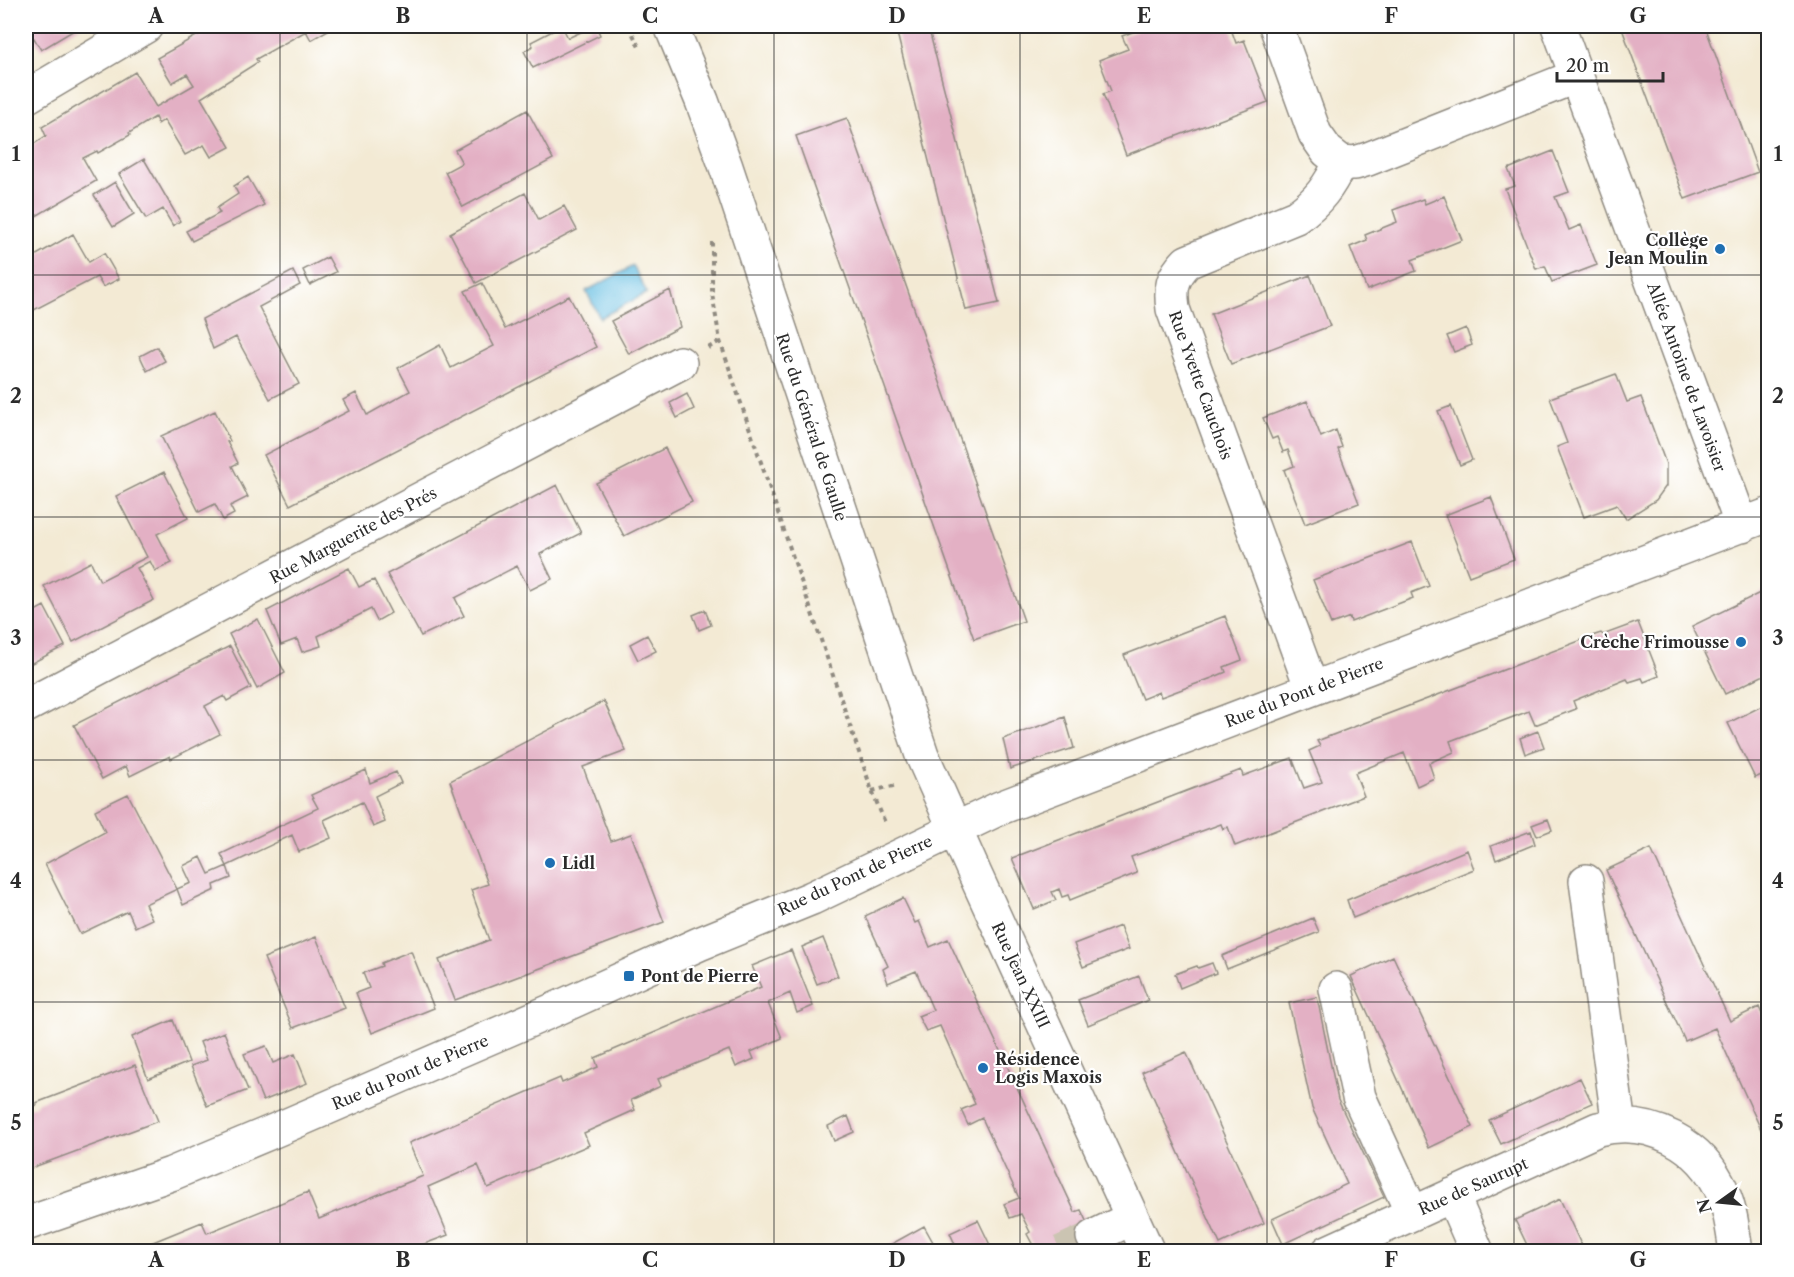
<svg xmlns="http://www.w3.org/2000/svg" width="1794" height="1277" viewBox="0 0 1794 1277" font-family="'Libre Caslon Text',serif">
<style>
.water{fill:#64bde1;stroke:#487486;stroke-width:1.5}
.building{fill:#e3b0c4}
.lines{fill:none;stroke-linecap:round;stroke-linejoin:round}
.minor-tunnel{stroke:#cbc4b2;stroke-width:33;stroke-dasharray:33 16;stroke-linecap:butt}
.minor-casing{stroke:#8f8a80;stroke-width:36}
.path{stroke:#8f8a80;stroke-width:4;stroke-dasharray:4.5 4.5;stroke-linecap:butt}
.minor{stroke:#fff;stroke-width:33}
.grid{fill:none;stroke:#2b2b2b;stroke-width:1.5;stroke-opacity:0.55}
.poi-dot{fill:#1f6fb2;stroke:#fff;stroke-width:2}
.labels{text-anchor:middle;stroke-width:4.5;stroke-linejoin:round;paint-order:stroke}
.poi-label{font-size:16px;font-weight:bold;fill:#2b2b2b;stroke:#fff;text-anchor:start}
.street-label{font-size:16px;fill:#2b2b2b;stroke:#fff}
.neatline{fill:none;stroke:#2b2b2b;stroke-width:2}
.grid-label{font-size:20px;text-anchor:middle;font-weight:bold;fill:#2b2b2b}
</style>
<rect width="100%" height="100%" fill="#fff"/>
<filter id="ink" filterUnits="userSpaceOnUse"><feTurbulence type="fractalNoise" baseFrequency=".0167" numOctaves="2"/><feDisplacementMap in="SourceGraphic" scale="12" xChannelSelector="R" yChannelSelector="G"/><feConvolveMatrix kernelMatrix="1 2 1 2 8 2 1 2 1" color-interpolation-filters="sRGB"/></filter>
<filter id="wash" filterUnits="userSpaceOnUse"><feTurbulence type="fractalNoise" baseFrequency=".008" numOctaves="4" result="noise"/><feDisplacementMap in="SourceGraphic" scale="24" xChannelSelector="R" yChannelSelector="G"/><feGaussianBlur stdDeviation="1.35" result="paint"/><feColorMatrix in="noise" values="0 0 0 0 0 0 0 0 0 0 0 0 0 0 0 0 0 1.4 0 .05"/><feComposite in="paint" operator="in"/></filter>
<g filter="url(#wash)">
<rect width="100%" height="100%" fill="#f3ead4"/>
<path class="water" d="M633,266L647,293L600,318L586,291Z"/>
<g id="blocks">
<path class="building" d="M26,26H81L41,50L34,38L28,42L31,48L26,51Z
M214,26H335L311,40L306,31L256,59L258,62L201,98L230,147L211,157L204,145L185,155L164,120L158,124L155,117L129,133L130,135L98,153L97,151L83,158L96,181L26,222V149L46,136L42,127L135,72L156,107L194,85L187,74L172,83L157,58Z
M562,26L568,38L594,26H596L600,35L533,68L524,51L533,46L531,42Z
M914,26H928L999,303L966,310L896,29Z
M1149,26H1230L1236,43L1244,40L1268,102L1126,155L1103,94L1111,91L1099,60L1128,49L1122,36Z
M1621,26H1705L1758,172L1685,199Z
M527,110L553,159L463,207L445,172L462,163L455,150Z
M847,118L1024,621L974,639L796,136Z
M1553,151L1569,192L1555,197L1562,213L1569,230L1581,225L1597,265L1552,282L1545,266L1536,269L1505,189L1515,186L1508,169Z
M144,159L180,221L173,226L163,209L146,219L119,174Z
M248,177L264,205L192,241L186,231L220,213L217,208L238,194L234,186Z
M115,182L134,214L113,227L94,195Z
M525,193L539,220L564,206L577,230L476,283L450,233Z
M1444,196L1462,240L1412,260L1416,271L1367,290L1350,247L1367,240L1365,235L1397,222L1393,210L1423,199L1425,204Z
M73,234L89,262L104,253L119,279L103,287L97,277L26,314L31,324L26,327V261Z
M328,257L336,272L310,285L303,270Z
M293,271L300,285L259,307L299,384L270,399L236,337L213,349L202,319Z
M1310,275L1330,326L1231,364L1211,314Z
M482,283L505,329L569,296L596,347L290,505L264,455L349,411L343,400L356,393L367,415L410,391L398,368L440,345L451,368L494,346L465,291Z
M670,290L680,327L629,354L611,321Z
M1466,328L1472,345L1454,352L1447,336Z
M157,347L165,361L147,371L140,356Z
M1616,374L1627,402L1641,397L1666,464V486L1656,500L1626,519L1617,505L1584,517L1557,447L1567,443L1550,398Z
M687,394L694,409L677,418L670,403Z
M1307,401L1321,437L1336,430L1342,447L1338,449L1359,503L1305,524L1284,470L1294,466L1288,450L1283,452L1277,437L1272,439L1263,418Z
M1451,406L1472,460L1460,465L1438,411Z
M215,411L230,441L227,442L238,463L232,466L248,497L230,506L234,514L223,520L215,504L199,512L161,436Z
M665,448L692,502L624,536L596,483Z
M164,472L188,518L157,534L172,563L155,571L150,561L137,568L154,600L73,642L44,586L91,562L100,581L147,557L116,496Z
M557,485L581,533L540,554L552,579L530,590L517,566L455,598L464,616L421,636L387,574Z
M1491,497L1514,559L1469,576L1445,515Z
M1412,542L1429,586L1411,593L1413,598L1351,622L1350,617L1331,624L1313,580Z
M349,568L359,587L374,580L391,613L377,621L371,609L318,636L321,646L302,652L297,639L281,645L267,611Z
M1768,589V680L1766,674L1725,694L1692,626Z
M44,606L65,646L26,666V616Z
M705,610L711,625L699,630L693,615Z
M1225,616L1242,660L1224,667L1226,672L1212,678L1161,697L1159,692L1142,699L1124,655Z
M258,619L285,673L257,689L229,634Z
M1638,622L1659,676L1644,682L1642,678L1629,682L1627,679L1573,701L1576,709L1535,725L1529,711L1450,741L1454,752L1429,763L1434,778L1417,786L1404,753L1355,773L1364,796L1235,846L1228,827L1223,829L1221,824L1131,857L1137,873L1070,900L1068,895L1062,897L1059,889L1052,892L1056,900L1034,909L1012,858L1241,770L1243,776L1292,758L1304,788L1322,782L1309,751L1320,746L1317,741L1595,635L1601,633L1603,635Z
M647,635L656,651L638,660L630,644Z
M230,646L251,688L227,701L224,696L205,706L220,734L171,759L170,756L130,776L126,766L102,779L74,725Z
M604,701L626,751L583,767L611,841L631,834L664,922L455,1000L439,960L489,940L471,890L488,884L450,781Z
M1768,703V772L1755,778L1728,723Z
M1065,717L1074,748L1010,769L1003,739Z
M1538,731L1544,747L1525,754L1520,738Z
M366,770L370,783L396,772L401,783L375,796L385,822L373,827L362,802L324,820L331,838L299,852L292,835L227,866L221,854L318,808L311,795Z
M128,794L177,889L191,883L183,866L201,857L209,874L227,866L231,878L214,885L215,890L183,905L177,889L145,904L152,919L135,927L128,911L80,934L45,864L105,832L95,810Z
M1548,819L1552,830L1537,836L1532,825Z
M1531,831L1535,844L1496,860L1491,846Z
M1651,849L1730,1021L1759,1007L1768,1028V1145L1715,1028L1685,1041L1606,870Z
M1467,850L1474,869L1353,918L1347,900Z
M903,898L915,923L919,921L930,947L948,939L1075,1212L1081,1210L1100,1251H1036L1027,1234L1030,1232L1021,1214L1010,1218L1004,1204L1019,1198L982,1118L968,1125L961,1110L975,1104L940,1026L926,1031L918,1016L933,1010L916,971L888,983L883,969L888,966L865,916Z
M1313,918L1319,932L1227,969L1222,956Z
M1120,926L1129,949L1083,967L1074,944Z
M316,937L345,1008L293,1028L264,958Z
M823,938L838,976L817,984L802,947Z
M791,950L813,1006L797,1013L790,993L768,1003L782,1038L751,1052L754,1059L736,1067L729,1050L658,1079L661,1086L631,1100L635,1110L584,1133L589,1145L488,1188L478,1165L428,1187L448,1235L406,1251H334L333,1250L329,1251H131L202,1222L207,1233L308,1192L319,1219L423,1176L409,1143L560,1078L562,1083L598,1067L595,1058L761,987L752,966Z
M411,951L434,1008L372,1033L356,993L369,988L363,973L382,966L381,963Z
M1393,956L1473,1127L1429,1148L1351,976Z
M1212,963L1216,973L1180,988L1175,974L1197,966L1198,968Z
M1139,976L1148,1000L1088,1025L1078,1000Z
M1317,997L1338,1100L1384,1197L1283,1244L1272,1219L1347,1184L1312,1108L1289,1003Z
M173,1020L189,1062L148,1079L132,1037Z
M224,1032L248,1090L207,1106L191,1066L207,1060L200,1042Z
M266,1046L273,1063L295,1054L307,1083L263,1101L244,1054Z
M1186,1052L1264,1223L1220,1244L1142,1072Z
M135,1065L158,1121L26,1170V1109L37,1105L36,1103Z
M1580,1078L1592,1103L1501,1144L1489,1120Z
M848,1116L854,1132L834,1141L828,1126Z
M1560,1199L1584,1251H1530L1515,1220Z
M978,1220L992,1249L987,1251H958L950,1233Z
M924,1226L938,1251H879Z"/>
</g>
</g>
<g filter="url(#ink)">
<use href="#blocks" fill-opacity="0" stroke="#8f8a80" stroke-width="1.5"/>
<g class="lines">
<path class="minor-tunnel" d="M1061,1252L1093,1237"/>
<defs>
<path id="minor" d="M671,26L702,101L726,167L922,755L974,872L1148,1252
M1276,26L1315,134L1327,151L1341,162L1355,163L1368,159L1577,76
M1558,26L1742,526
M26,97L146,26
M1312,689L1173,309C1170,288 1172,277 1187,262L1296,217C1319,201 1329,186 1341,162
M26,706L680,363
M1586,881L1619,1126
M1336,989L1359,1097L1412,1213
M1452,1195L1477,1252
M26,1224L171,1174L276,1130L558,1008L699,944L812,898L1000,808L1768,515
M1093,1237L1132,1218
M1328,1252L1598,1129C1650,1116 1702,1144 1723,1193C1731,1211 1733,1232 1736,1252"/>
</defs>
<use href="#minor" class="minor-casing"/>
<path class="path" d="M629,26L640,49
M712,242V293L720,341L872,791L886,825
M708,348L720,341
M872,791L897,785"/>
<use href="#minor" class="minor"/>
</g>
</g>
<path class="grid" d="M280,26V1252M527,26V1252M774,26V1252M1020,26V1252M1267,26V1252M1514,26V1252M26,275H1768M26,517H1768M26,760H1768M26,1002H1768"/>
<g class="poi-dot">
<circle cx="1720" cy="249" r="6"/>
<circle cx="1741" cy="642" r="6"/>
<circle cx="550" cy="863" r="6"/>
<rect x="623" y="970" width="12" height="12" rx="3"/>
<circle cx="983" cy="1068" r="6"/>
</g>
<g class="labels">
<g class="poi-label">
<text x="1708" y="246" text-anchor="end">Collège<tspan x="1708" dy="18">Jean Moulin</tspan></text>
<text x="1729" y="648" text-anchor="end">Crèche Frimousse</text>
<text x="562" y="869">Lidl</text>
<text x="641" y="982">Pont de Pierre</text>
<text x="995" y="1065">Résidence<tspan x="995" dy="18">Logis Maxois</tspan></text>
</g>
<g class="street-label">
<text transform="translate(1687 377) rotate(70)" y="6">Allée Antoine de Lavoisier</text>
<text transform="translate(1201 385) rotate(70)" y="6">Rue Yvette Cauchois</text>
<text transform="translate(812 427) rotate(72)" y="6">Rue du Général de Gaulle</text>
<text transform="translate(353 535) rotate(-28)" y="6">Rue Marguerite des Prés</text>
<text transform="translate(1304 692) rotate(-21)" y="6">Rue du Pont de Pierre</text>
<text transform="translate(855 875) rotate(-25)" y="6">Rue du Pont de Pierre</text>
<text transform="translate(1021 975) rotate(65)" y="6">Rue Jean XXIII</text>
<text transform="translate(410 1072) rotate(-23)" y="6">Rue du Pont de Pierre</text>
<text transform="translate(1473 1186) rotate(-24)" y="6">Rue de Saurupt</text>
</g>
</g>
<rect width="1794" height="1277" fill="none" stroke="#fff" stroke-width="66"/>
<g transform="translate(1719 1202) rotate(255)" stroke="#ffffff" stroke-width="4.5" paint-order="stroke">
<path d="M0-4.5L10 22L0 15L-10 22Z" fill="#2b2b2b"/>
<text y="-9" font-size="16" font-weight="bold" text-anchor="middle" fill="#2b2b2b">N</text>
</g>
<path d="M1557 72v9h106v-9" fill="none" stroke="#2b2b2b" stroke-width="3"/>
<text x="1566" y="72" font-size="18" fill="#2b2b2b" stroke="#ffffff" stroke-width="4.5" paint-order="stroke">20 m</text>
<rect x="33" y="33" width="1728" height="1211" class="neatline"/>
<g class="grid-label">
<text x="156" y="23">A</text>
<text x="403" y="23">B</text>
<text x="650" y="23">C</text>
<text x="897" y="23">D</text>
<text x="1144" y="23">E</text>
<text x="1391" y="23">F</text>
<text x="1638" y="23">G</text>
<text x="16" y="161">1</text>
<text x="1778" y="161">1</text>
<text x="16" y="403">2</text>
<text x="1778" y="403">2</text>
<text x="16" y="645">3</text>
<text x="1778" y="645">3</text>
<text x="16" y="888">4</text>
<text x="1778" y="888">4</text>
<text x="16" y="1130">5</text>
<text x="1778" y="1130">5</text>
<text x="156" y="1267">A</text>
<text x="403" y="1267">B</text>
<text x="650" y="1267">C</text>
<text x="897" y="1267">D</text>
<text x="1144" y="1267">E</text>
<text x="1391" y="1267">F</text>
<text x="1638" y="1267">G</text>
</g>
</svg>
